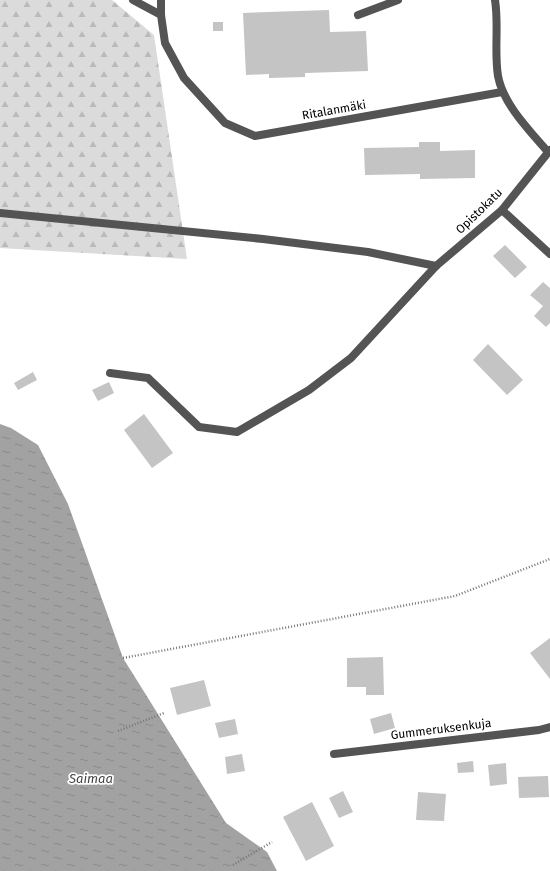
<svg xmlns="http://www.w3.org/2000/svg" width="550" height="871" viewBox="0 0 550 871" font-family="'Fira Sans',sans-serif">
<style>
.forest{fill:url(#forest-firs)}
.water{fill:url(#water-ripples)}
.building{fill:#c4c4c4}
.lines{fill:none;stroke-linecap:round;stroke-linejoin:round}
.path{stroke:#767676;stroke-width:2.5;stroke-dasharray:1 2;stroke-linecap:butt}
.lane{stroke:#545454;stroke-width:8}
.street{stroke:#545454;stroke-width:8}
.labels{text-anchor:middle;stroke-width:3.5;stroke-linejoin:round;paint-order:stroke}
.street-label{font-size:12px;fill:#000;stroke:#fff}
.water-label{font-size:13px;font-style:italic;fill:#434343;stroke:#fff}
</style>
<defs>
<pattern id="forest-firs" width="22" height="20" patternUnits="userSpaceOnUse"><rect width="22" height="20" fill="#dbdbdb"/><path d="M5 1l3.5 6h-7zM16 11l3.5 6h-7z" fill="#bababa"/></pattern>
<pattern id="water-ripples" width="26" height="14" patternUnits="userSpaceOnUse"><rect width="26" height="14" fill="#a2a2a2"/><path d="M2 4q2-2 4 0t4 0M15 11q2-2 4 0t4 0" fill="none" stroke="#8a8a8a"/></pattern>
</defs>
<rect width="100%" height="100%" fill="#fff"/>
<path class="forest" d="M0,0H112L154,35L187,259L0,248Z"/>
<path class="water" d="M0,424L11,428L38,445L68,504L123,658L226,823L267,852L277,871H0Z"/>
<path class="building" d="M329,10L330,32L366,31L368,71L305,73V77L269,78V74L246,75L243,13Z
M213,22H223V31H213Z
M419,142H440V151L475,150V178L420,179V174L365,175L364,148L419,147Z
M505,245L527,267L515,278L493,256Z
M543,282L550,288V323L546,327L534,316L543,306L530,295Z
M488,344L523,380L507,395L473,360Z
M33,372L37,380L18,390L14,383Z
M109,382L114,393L98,401L92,390Z
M144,414L173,453L152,468L124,430Z
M550,638V679L530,653Z
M383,657L384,695H366V687H347V658Z
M204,680L211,706L177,715L170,688Z
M391,713L395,728L374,734L370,719Z
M235,719L238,734L219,738L215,723Z
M242,754L245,771L227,774L225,757Z
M473,761L474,772L458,773L457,763Z
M506,763L507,784L490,786L488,765Z
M548,776L549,797L519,798L518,777Z
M343,791L353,812L339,818L329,798Z
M418,792L446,794L444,821L416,820Z
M312,802L334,846L306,861L283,817Z"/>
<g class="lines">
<path class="path" d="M123,658L455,596L550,559
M118,731L164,713
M233,865L272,842"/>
<path class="lane" d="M133,0L161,15
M161,0V15L165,43L184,78L225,123L255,136L502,92
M495,0C499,25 494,51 498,76C503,104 530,131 548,152
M358,15L398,0
M502,210L550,254
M0,213L263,239L368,252L436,266
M110,373L148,378L199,427L237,432L309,390L351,358L436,266"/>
<path class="street" d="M436,266L502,210L550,150
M334,754L539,730L550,727"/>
</g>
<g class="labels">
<g class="street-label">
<text transform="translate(334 110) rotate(-10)" y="4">Ritalanmäki</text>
<text transform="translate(479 211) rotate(-44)" y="4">Opistokatu</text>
<text transform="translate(441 729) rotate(-7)" y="4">Gummeruksenkuja</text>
</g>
<g class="water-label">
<text x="91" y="783">Saimaa</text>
</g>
</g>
</svg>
